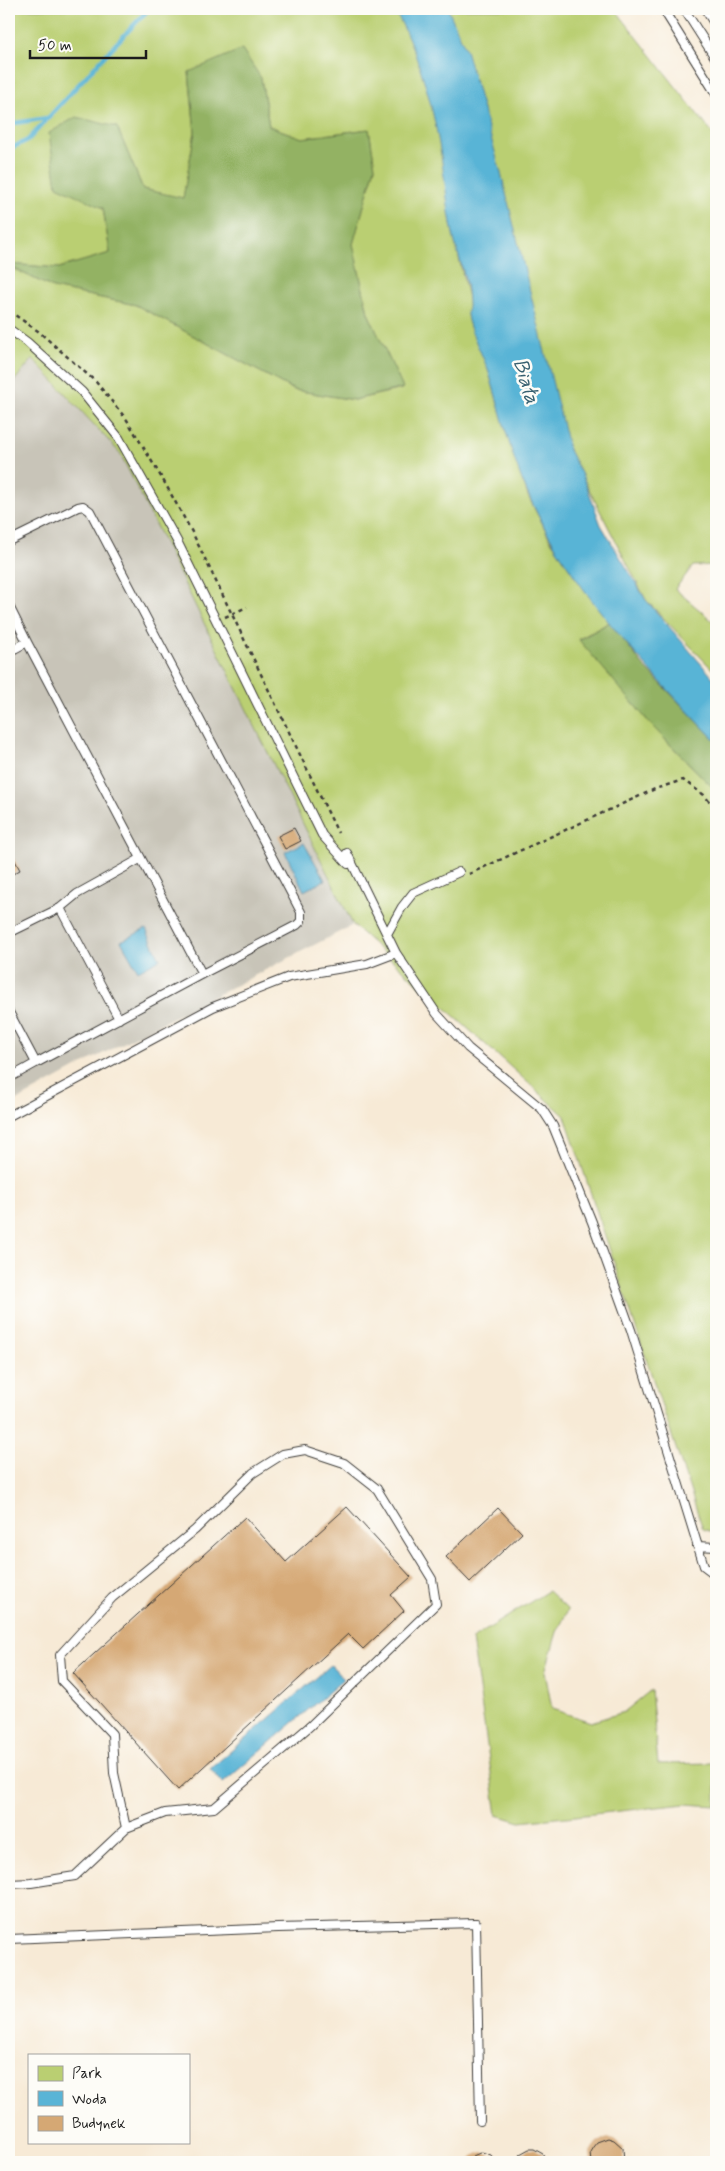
<svg xmlns="http://www.w3.org/2000/svg" width="725" height="2171" viewBox="0 0 725 2171" font-family="Mynerve,sans-serif">
<style>
.industrial{fill:#c8c4b8}
.green{fill:#bacf72;stroke:#6b7647}
.forest{fill:#93b264;stroke:#586740}
.water{fill:#59b4d6;stroke:#3a6879}
.lines{fill:none;stroke-linecap:round;stroke-linejoin:round}
.stream{stroke:#59b4d6;stroke-width:4.5}
.building{fill:#d5a874}
.service-casing{stroke:#3d3b38;stroke-width:10}
.path{stroke:#3d3b38;stroke-width:2.5;stroke-dasharray:4 4;stroke-linecap:butt}
.service{stroke:#fff;stroke-width:8}
.labels{text-anchor:middle;stroke-width:5;stroke-linejoin:round;paint-order:stroke}
.water-label{font-size:21px;font-style:italic;fill:#376070;stroke:#fdfcf7}
</style>
<rect width="100%" height="100%" fill="#fdfcf7"/>
<filter id="ink" filterUnits="userSpaceOnUse"><feTurbulence type="fractalNoise" baseFrequency=".02" numOctaves="2"/><feDisplacementMap in="SourceGraphic" scale="10" xChannelSelector="R" yChannelSelector="G"/><feConvolveMatrix kernelMatrix="1 2 1 2 8 2 1 2 1" color-interpolation-filters="sRGB"/></filter>
<filter id="wash" filterUnits="userSpaceOnUse"><feTurbulence type="fractalNoise" baseFrequency=".0096" numOctaves="4" result="noise"/><feDisplacementMap in="SourceGraphic" scale="20" xChannelSelector="R" yChannelSelector="G"/><feGaussianBlur stdDeviation="1.12" result="paint"/><feColorMatrix in="noise" values="0 0 0 0 0 0 0 0 0 0 0 0 0 0 0 0 0 1.4 0 .05"/><feComposite in="paint" operator="in"/></filter>
<g filter="url(#wash)">
<rect width="100%" height="100%" fill="#f7ead6"/>
<path class="industrial" d="M32,359L120,453L353,925L98,1056L9,1105V387Z"/>
<path class="green" d="M9,9H615L716,138V565L693,566L675,589L716,624V673L646,600L451,222L469,303L467,315L485,359L508,437L528,496L551,541L610,622L579,639L654,728L716,791V1533L703,1529L565,1116L353,925L120,453L33,359L9,387V266L53,288L136,305L294,390L354,400L402,389L368,313L353,244L375,167L369,129L302,138L269,126L261,78L189,72L195,132L183,199L143,189L117,128L103,208L110,253L59,268L9,264Z
M548,1591L568,1610L557,1632L545,1672L552,1709L591,1722L624,1712L651,1690L658,1764L716,1763V1806L685,1804L520,1822L497,1815L472,1639Z"/>
<path class="forest" d="M242,49L261,78L269,126L302,138L369,129L375,167L353,244L368,313L403,388L354,400L294,390L136,305L53,288L9,266V264L59,268L110,253L103,208L57,186L49,133L76,117L117,127L143,189L183,198L195,132L189,72Z
M610,622L642,664L716,741V791L654,728L579,640Z"/>
<path class="water" d="M394,9H448L466,50L501,173L569,450L584,479L601,525L646,600L716,681V741C645,666 570,589 528,494C511,457 502,415 490,376C485,359 468,329 467,315C466,311 469,307 468,303C468,280 458,257 453,235C446,201 444,166 437,133C429,91 415,46 394,9Z
M304,843L325,880L304,891L285,852Z
M146,929L160,959L138,971L121,941Z
M331,1665L344,1679L223,1783L210,1769Z"/>
<g class="lines">
<path class="stream" d="M9,124L47,118
M9,149L28,140L110,50L149,9"/>
</g>
<g id="blocks">
<path class="building" d="M294,828L301,841L285,849L278,836Z
M9,849L20,870L9,876Z
M347,1507L411,1577L391,1595L404,1611L363,1649L348,1634L178,1790L73,1673L245,1517L286,1562Z
M498,1508L522,1533L470,1582L446,1557Z
M608,2138L614,2140L623,2148L624,2162H591L590,2152L593,2147L597,2142Z
M529,2149H534L543,2154L546,2162H516L520,2154Z
M482,2152L491,2155L496,2162H469L473,2156Z"/>
</g>
</g>
<g filter="url(#ink)">
<use href="#blocks" fill-opacity="0" stroke="#3d3b38" stroke-width="1"/>
<g class="lines">
<defs>
<path id="service" d="M663,9L716,94
M684,9L716,59
M705,9L716,26
M9,329L27,342L82,392L119,438L177,541L322,835L348,864L352,862
M9,541L78,507L83,506L90,511L301,912V921L297,925L202,974
M9,606L27,642
M9,652L27,642L202,974L36,1063
M347,853L396,953
M60,908L77,894L140,859
M9,933L60,908L119,1019
M387,934L402,907L413,893L459,872
M9,1012L36,1063L9,1078
M9,1116L213,1007L289,977L367,964L396,953L437,1014L468,1048L542,1109L553,1126L592,1222L631,1330L704,1566L716,1575
M697,1546L716,1547
M9,1884L31,1883L75,1876L126,1828L165,1813L214,1808L310,1726L436,1604L432,1579L377,1489L344,1463L305,1450L283,1454L253,1473L195,1530L112,1598L60,1655L62,1681L112,1734L114,1773L126,1828
M9,1939L278,1928L476,1923L480,2121"/>
</defs>
<use href="#service" class="service-casing"/>
<path class="path" d="M9,311L38,331L96,382L127,420L166,485L193,534L338,833
M225,617L247,607
M469,874L655,789L683,780L704,795L716,810"/>
<use href="#service" class="service"/>
</g>
</g>
<g class="labels">
<g class="water-label">
<text transform="translate(527 381) rotate(73)" y="7">Biała</text>
</g>
</g>
<rect width="725" height="2171" fill="none" stroke="#fdfcf7" stroke-width="30"/>
<rect x="28" y="2054" width="162" height="90" fill="#fdfcf7" stroke="#a3a29f"/>
<rect x="38" y="2066" width="25" height="15" fill="#bacf72" stroke="#a3a29f"/>
<text x="72" y="2078" font-size="15" fill="#1c1c1c">Park</text>
<rect x="38" y="2091" width="25" height="15" fill="#59b4d6" stroke="#a3a29f"/>
<text x="72" y="2104" font-size="15" fill="#1c1c1c">Woda</text>
<rect x="38" y="2116" width="25" height="15" fill="#d5a874" stroke="#a3a29f"/>
<text x="72" y="2128" font-size="15" fill="#1c1c1c">Budynek</text>
<path d="M30 50v8h116v-8" fill="none" stroke="#1c1c1c" stroke-width="2.5"/>
<text x="38" y="50" font-size="15" fill="#1c1c1c" stroke="#fdfcf7" stroke-width="4" paint-order="stroke">50 m</text>
</svg>
